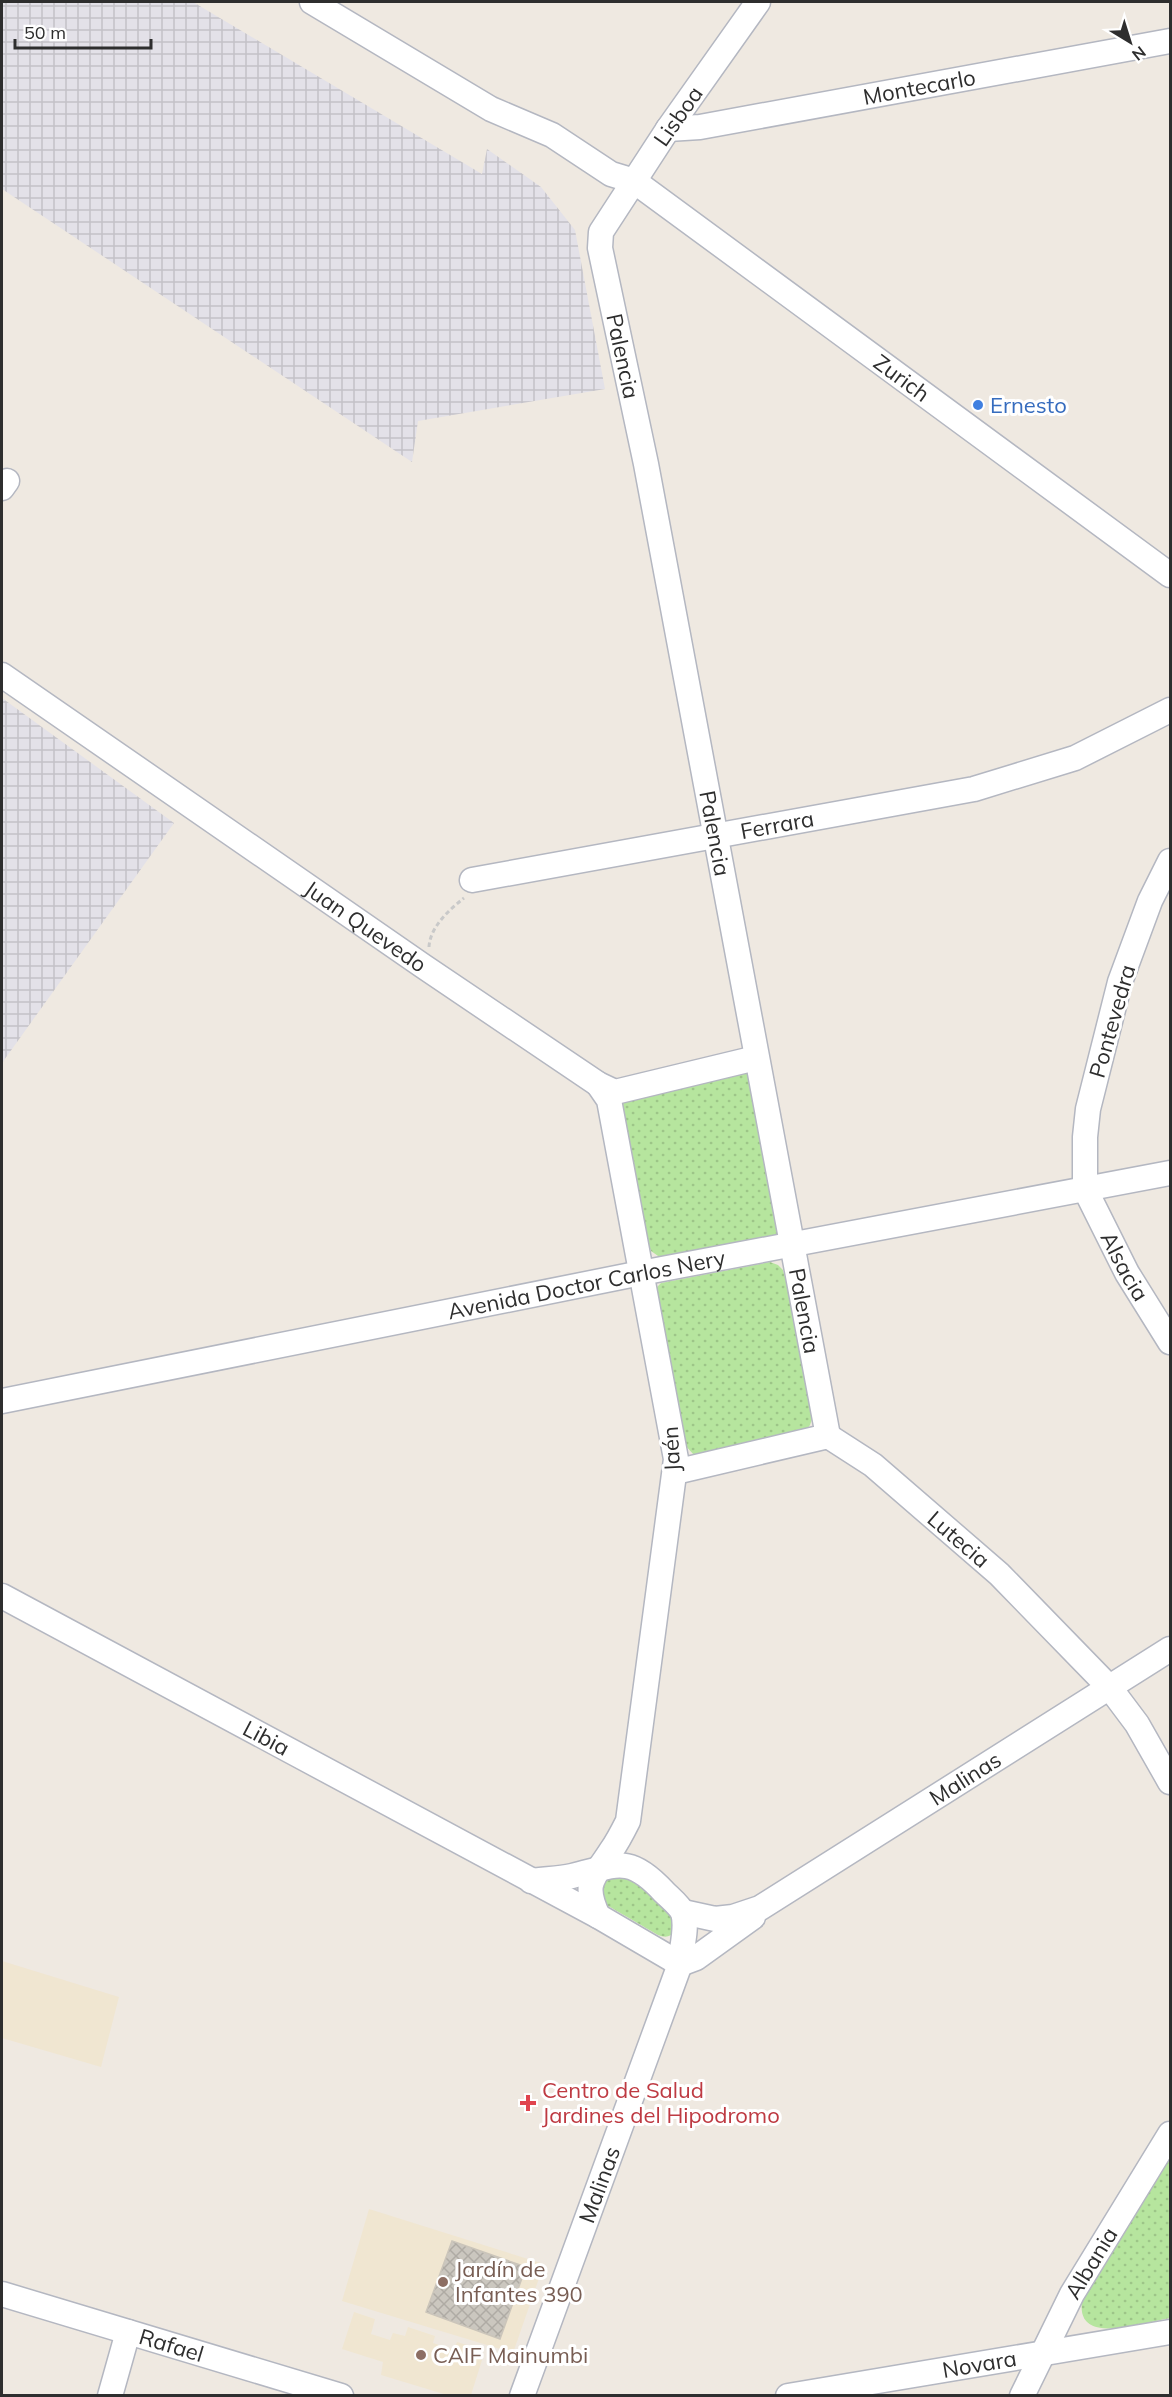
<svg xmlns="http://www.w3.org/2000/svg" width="1172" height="2397" viewBox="0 0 1172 2397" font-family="Mulish,sans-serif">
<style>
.industrial{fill:url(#industrial-grid)}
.education{fill:#f0e6d1}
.grass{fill:url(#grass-dots)}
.building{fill:url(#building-cross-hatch);stroke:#cbc5ba;stroke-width:1.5}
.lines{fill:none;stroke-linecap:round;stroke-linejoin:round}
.minor-casing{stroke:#b4b7c1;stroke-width:27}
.path{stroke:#c9c9c9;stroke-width:3;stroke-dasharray:4.5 3;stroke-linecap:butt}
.minor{stroke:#fff;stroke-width:24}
.shop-dot{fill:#3f7fe0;stroke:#fff;stroke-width:2}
.health-dot{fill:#e0444e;stroke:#fff;stroke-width:2}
.education-dot{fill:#8d6e63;stroke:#fff;stroke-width:2}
.labels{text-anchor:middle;stroke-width:6;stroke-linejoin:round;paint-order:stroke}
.street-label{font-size:22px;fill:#2e2e2e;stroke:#fff}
.shop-label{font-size:22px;fill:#366cbe;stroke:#fff;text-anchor:start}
.health-label{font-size:22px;fill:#be3a42;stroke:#fff;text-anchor:start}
.education-label{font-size:22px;fill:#785e54;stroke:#fff;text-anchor:start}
</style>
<defs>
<pattern id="industrial-grid" width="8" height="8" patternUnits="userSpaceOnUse" patternTransform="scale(1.5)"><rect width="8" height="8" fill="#e3e1e8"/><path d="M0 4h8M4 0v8" fill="none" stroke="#c3c1c7"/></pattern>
<pattern id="grass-dots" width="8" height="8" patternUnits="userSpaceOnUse" patternTransform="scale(1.5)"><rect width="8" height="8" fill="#b6e59e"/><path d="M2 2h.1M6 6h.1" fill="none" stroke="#9dc588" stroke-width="1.8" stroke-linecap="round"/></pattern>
<pattern id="building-cross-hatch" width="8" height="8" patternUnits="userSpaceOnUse" patternTransform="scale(1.5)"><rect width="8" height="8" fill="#cbc7bf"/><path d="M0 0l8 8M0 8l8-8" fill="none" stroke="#afaba4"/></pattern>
</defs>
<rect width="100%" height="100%" fill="#efe9e1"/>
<path class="industrial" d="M2,2H193L482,174L487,149L541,187L575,230L605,389L418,421L412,462L2,189Z
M2,698L174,823L2,1063Z"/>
<path class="education" d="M2,1961L119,1997L101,2067L2,2038Z
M369,2209L544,2264L513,2353L342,2301Z
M354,2312L375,2319L371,2334L390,2340L393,2333L405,2336L408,2327L435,2336L433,2343L454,2350L457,2342L483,2350L480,2359L482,2360L471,2395H447L381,2375L383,2362L342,2349Z"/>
<path class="grass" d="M745,1069L749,1074L779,1231L777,1235L661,1258L651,1251L647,1242L622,1101Z
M770,1262L778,1265L783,1270L797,1322L813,1416L810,1425L805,1432L704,1457L694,1455L684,1444L654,1290L661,1283Z
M612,1870L642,1886L674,1915L676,1931C670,1937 666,1938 658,1935L598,1900L596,1878Z
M1170,2158V2318C1146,2322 1076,2347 1082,2302Z"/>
<path class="building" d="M452,2241L526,2267L500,2339L426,2312Z"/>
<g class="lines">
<defs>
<g id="minor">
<path id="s1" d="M312,2L491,109L552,135L611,174L634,181L1170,575"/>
<path id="s2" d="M758,2L668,129L601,232L600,248L646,464L828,1436"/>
<path id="s3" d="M668,129L700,127L1170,41"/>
<path d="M2,488L7,481"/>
<path id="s4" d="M2,675L423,966L598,1084L615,1092L756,1058"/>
<path id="s5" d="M1170,861L1150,901L1120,982L1088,1109L1085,1137V1189L1127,1273L1170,1342"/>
<path id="s6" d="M472,880L974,789L1075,758L1170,710"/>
<path id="s7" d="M2,1401L641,1273L1170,1173"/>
<path id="s8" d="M675,1472L828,1436L873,1465L999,1574L1110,1688L1137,1724L1170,1782"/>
<path id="s9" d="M2,1596L598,1916L680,1964"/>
<path id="s10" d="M683,1912L715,1919L733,1917L760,1908L1170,1649"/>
<path d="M598,1916C582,1882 594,1878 611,1851C618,1841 623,1831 628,1821L676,1459L609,1100L598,1084"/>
<path d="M680,1964L696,1958L753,1917"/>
<path id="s11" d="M2,2294L341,2396"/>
<path d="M110,2396L128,2332"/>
<path id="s12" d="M522,2396L680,1964C681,1949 688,1928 683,1913C680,1906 670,1898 664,1892C629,1854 617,1865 572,1876C559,1879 544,1879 531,1881"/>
<path id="s13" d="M788,2396L1170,2332"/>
<path id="s14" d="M1022,2396L1072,2294L1170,2134"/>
</g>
</defs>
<use href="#minor" class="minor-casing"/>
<path class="path" d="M429,947C430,927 449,910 464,898"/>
<use href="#minor" class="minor"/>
</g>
<circle class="shop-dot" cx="978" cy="405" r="6"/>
<path class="health-dot" d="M525 2094h6v6h6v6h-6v6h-6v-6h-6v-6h6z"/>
<g class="education-dot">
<circle cx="443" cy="2282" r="6"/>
<circle cx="421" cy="2355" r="6"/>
</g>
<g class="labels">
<g class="street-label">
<text dy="8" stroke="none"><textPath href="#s3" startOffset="255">Montecarlo</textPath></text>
<text transform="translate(678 116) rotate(-55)" y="8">Lisboa</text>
<text dy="8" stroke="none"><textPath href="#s2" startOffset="405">Palencia</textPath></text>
<text dy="8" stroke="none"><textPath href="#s1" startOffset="702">Zurich</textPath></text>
<text dy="8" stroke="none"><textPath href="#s6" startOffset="310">Ferrara</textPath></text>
<text dy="8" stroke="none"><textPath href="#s2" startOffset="891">Palencia</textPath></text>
<text dy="8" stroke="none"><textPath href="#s4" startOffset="442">Juan Quevedo</textPath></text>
<text transform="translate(1112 1021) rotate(-74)" y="8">Pontevedra</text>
<text dy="8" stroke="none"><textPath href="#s5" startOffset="429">Alsacia</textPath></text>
<text dy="8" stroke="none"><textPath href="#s7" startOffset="596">Avenida Doctor Carlos Nery</textPath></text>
<text dy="8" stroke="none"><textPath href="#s2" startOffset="1377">Palencia</textPath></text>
<text transform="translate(671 1449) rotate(-93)" y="8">Jaén</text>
<text dy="8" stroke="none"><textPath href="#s8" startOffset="324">Lutecia</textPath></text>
<text dy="8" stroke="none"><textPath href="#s9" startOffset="300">Libia</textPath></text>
<text dy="8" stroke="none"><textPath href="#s10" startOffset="322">Malinas</textPath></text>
<text dy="8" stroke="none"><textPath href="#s12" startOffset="225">Malinas</textPath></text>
<text dy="8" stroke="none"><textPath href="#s14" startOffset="150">Albania</textPath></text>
<text dy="8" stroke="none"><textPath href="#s11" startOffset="177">Rafael</textPath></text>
<text dy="8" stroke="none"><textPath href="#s13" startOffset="194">Novara</textPath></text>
</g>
<g class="shop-label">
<text x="990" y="413">Ernesto</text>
</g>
<g class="health-label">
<text x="542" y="2098">Centro de Salud<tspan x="542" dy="25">Jardines del Hipodromo</tspan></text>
</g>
<g class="education-label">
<text x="455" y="2277">Jardín de<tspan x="455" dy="25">Infantes 390</tspan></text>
<text x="433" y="2363">CAIF Mainumbi</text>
</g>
</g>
<rect width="1172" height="2397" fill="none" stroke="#2e2e2e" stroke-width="6"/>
<g transform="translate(1130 42) rotate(142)" stroke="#ffffff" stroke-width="4.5" paint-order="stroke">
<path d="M0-4.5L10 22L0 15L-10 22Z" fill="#2e2e2e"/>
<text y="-9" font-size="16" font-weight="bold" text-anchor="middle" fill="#2e2e2e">N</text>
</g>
<path d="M15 39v9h136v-9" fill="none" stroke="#2e2e2e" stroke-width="3"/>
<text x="24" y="39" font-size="18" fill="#2e2e2e" stroke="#ffffff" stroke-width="4.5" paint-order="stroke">50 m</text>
</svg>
